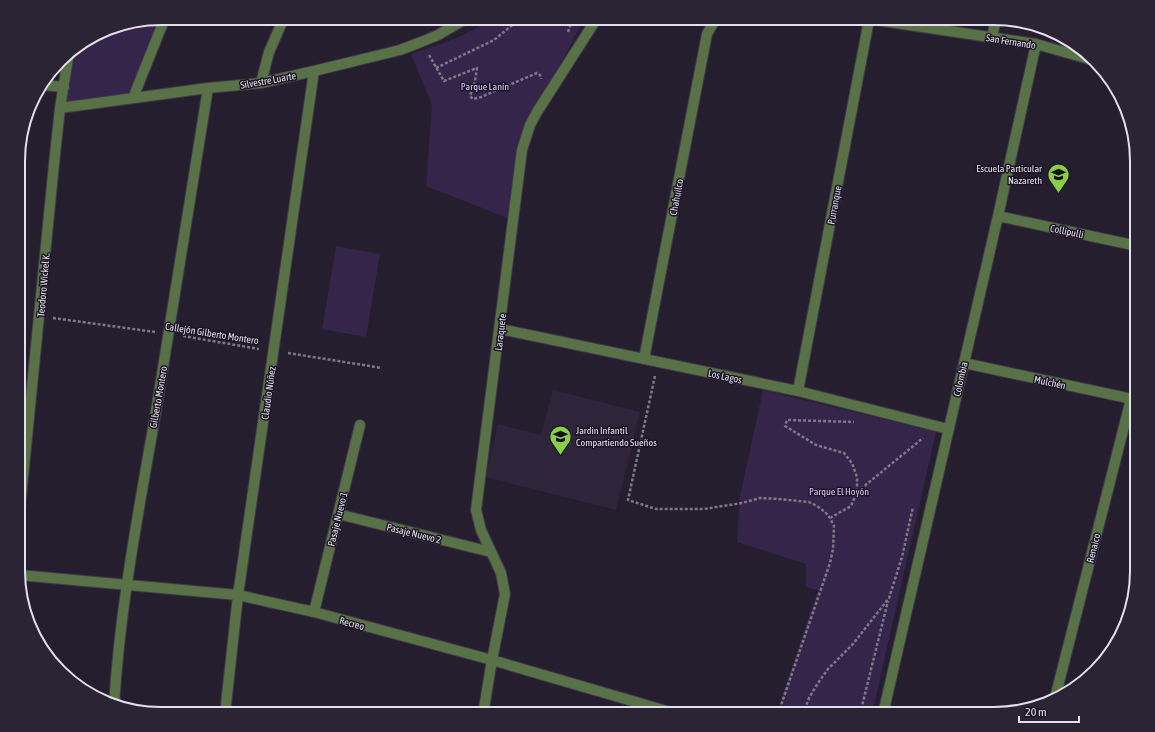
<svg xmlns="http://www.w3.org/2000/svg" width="1155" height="732" viewBox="0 0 1155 732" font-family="'Asap Condensed',sans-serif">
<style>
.built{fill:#2e253b}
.green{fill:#35254b}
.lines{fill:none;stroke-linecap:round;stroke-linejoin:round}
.minor-casing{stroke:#3f3948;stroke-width:12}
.path{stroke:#7e7987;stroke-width:2.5;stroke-dasharray:3 2;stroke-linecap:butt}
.minor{stroke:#597146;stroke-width:10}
.labels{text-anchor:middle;stroke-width:3;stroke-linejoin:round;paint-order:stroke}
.street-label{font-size:10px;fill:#e3dfeb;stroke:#1b1424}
.park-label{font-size:10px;fill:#dbc7fc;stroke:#1b1424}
.poi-label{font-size:10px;fill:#e3dfeb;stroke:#1b1424;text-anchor:end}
.rim{fill:none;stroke:#e3dfeb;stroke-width:2}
</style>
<rect width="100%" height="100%" fill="#241e2e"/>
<path class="built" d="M553,390L640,412L616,510L485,477L498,424L541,435Z"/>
<path class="green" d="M161,18L132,96L63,106L71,51L107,29Z
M492,18H585L532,116L510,219L426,186L432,105L411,54C438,45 468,36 492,18Z
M336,246L380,254L366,337L322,329Z
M763,390L936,432L872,714H776L818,590L806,587V564L737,542L740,496Z"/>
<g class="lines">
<defs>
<path id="minor" d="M862,18L1036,44L1089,59
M992,38L996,18
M261,83L269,52L284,18
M43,85L64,87
M133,98L165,18
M60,108L208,88L261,83L314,71L400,50L421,42L438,35L467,18
M998,216L1137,246
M500,329L798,391L948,429
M644,359L707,34L716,18
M964,363L1137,400
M798,391L869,20
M338,514L491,552
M19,518L54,164L60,108L69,52
M19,575L238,595L314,612L492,660L677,714
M314,612L360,425
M1055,698L1131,399
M114,706C120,606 139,509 156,411C174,304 191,196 208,88
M225,714L238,595L314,71
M483,714L492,660L505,594L501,573L481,530L476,510L522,150L530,125L537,112L597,18
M883,714L998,216L1036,44"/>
</defs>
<use href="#minor" class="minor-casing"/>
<path class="path" d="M568,32L573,18
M429,55L444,81L477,68L475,81L470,96L473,99L481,97L537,73L540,75L541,79
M436,68L494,40L521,18
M53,318L155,332
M183,336L259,349
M288,353L382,368
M655,376L628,500L656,509H704L742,503L760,498L779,499L809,502L817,506L825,512L830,518L834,526L833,549L830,563L778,714
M857,492L923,438
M830,518L851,506L857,492V477L852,463L844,453L816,445L785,426L787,420L854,422
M803,714L809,698L818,683L828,669L853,644L889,598L902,557L913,507
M860,714L888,601"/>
<use href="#minor" class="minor"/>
</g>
<defs>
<symbol id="school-pin" viewBox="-11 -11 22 30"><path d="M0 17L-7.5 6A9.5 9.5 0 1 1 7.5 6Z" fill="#8ace48" stroke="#1b1424"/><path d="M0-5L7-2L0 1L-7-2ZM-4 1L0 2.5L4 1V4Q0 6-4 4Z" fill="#111"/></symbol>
</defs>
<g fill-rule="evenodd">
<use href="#school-pin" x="1046" y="162" width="25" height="34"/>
<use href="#school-pin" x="548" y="424" width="25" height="34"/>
</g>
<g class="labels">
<g class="street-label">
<text transform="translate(1011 41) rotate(9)" y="4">San Fernando</text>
<text transform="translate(268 80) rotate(-10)" y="4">Silvestre Luarte</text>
<text transform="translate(676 197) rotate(-79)" y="4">Chahuilco</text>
<text transform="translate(834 205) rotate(-79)" y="4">Purranque</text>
<text transform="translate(1067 231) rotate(12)" y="4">Collipulli</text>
<text transform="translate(43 285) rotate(-85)" y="4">Teodoro Wickel K.</text>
<text transform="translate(500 332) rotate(-83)" y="4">Laraquete</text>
<text transform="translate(212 333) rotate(9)" y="4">Callejón Gilberto Montero</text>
<text transform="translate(725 376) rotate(12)" y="4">Los Lagos</text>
<text transform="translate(960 379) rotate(-77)" y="4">Colombia</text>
<text transform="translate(1050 382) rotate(12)" y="4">Mulchén</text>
<text transform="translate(268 393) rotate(-82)" y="4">Claudio Núñez</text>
<text transform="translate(158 397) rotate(-80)" y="4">Gilberto Montero</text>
<text transform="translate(337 519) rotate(-76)" y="4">Pasaje Nuevo 1</text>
<text transform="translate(414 533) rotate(14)" y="4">Pasaje Nuevo 2</text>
<text transform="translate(1093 548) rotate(-76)" y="4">Renaico</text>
<text transform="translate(352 623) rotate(15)" y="4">Recreo</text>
</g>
<g class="park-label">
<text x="485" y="90">Parque Lanín</text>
<text x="839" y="495">Parque El Hoyón</text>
</g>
<g class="poi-label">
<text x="1042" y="172">Escuela Particular<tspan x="1042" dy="12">Nazareth</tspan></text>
<text x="576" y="434" text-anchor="start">Jardin Infantil<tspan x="576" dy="12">Compartiendo Sueños</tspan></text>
</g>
</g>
<path d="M0 0H1155V732H0ZM161 25H994A136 136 0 0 1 1130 161V571A136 136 0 0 1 994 707H161A136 136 0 0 1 25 571V161A136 136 0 0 1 161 25Z" fill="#2b2434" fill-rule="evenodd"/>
<path class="rim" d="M161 25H994A136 136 0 0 1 1130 161V571A136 136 0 0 1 994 707H161A136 136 0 0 1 25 571V161A136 136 0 0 1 161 25Z"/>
<path d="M1019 716v6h60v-6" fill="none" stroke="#e3dfeb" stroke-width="2"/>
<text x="1025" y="716" font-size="12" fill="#e3dfeb" stroke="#1b1424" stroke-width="3" paint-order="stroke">20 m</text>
</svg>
